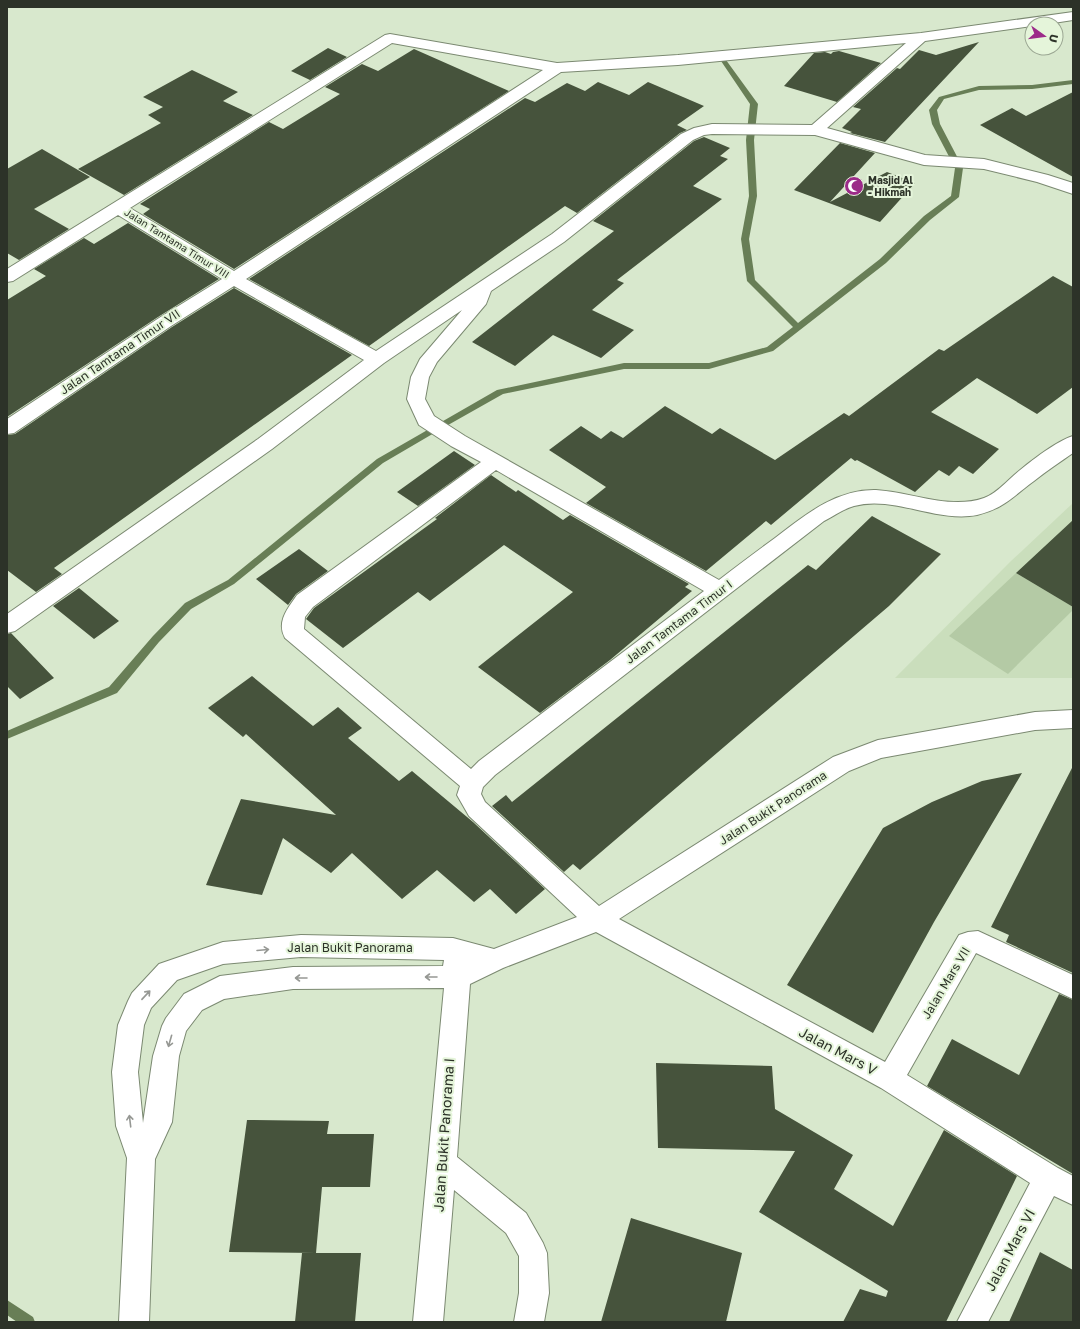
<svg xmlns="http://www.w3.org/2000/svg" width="1080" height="1329" viewBox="0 0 1080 1329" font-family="'Golos Text',sans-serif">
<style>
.built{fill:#cadebc}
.green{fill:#b4caa5}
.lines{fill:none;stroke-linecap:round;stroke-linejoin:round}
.stream{fill:#687e56;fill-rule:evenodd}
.building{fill:#46533c}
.minor-casing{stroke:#7b8971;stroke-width:2}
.minor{fill:#fff;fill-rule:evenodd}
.oneway{stroke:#969894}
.labels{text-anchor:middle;stroke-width:4;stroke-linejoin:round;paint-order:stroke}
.far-poi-label{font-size:10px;font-weight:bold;fill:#2c3228;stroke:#e5f5da;text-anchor:start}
.far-street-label{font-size:10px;fill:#2c3228;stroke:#e5f5da}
.street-label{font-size:12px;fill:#2c3228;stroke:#e5f5da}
.near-street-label{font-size:14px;fill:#2c3228;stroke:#e5f5da}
</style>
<rect width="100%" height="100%" fill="#d8e8cd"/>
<path class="built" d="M1073,503V678H895L1010,562Z"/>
<path class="green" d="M1016,573L1073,607V610L1008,674L949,636Z"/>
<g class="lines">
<path class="stream" d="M724,59L726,60L758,104L754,140L757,196L749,239L755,280L798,323L880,259L924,216L951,196L955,168L932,124L929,110L939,97L979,86L1032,85L1073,80V84L1032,89L979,90L944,99L937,110L940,124L963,168L959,197L930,220L886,263L773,351L709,369H624L503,394L441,429L383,463L234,584L191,609L159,642L117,693L7,739V731L109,687L153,636L185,603L228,580L377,459L497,390L624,363H709L767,347L793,327L747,281L741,239L749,196L746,140L750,104L721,61Z
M7,1300L33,1317L35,1322H17L7,1315Z"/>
</g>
<path class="building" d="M979,42L885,142L850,133L852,132L842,128L861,109L853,107L897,68L900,69L919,50L936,55Z
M328,48L347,57L310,80L291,71Z
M414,49L509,91L234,269L143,214L150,209L140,204L269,122L283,129L340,94L325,87L362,64L378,71Z
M839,51L881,63L837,102L784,86L814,53L825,52L831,54L833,52Z
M192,70L238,92L223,101L253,115L124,195L78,169L161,123L148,115L163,107L143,97Z
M598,82L629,95L648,82L704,106L677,125L687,130L680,133L577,213L565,206L369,346L249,279L525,98L535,102L567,83L585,91Z
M1073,92V177L980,125L1012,108L1026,116Z
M704,137L730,148L720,156L728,159L693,186L722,199L617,280L624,283L592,310L634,330L601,358L553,335L515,366L472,342L614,231L593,221L694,141Z
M840,143L875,153L830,202L887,172L915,183L880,222L794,190Z
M42,149L90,177L34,209L69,229L19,260L7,253V169Z
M128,223L219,279L158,317L7,417V300L46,276L34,269L84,238L94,244Z
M1053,276L1073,287V387L1037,414L977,378L931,412L999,449L973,474L959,466L949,476L939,470L915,492L857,460L855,461L851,458L771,525L766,521L706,571L586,503L606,487L549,450L581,426L601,439L611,431L623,438L665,406L712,434L720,428L775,460L844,413L849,416L939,349L944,351Z
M234,288L352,355L54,568L62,574L36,592L7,570V435L15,434L172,327Z
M454,451L475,465L418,506L397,492Z
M491,475L516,492L518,490L563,520L570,515L689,584L685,587L692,591L610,660L540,713L478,667L573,592L504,545L430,601L418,592L343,648L306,619L314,608L437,519L435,518Z
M872,516L941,554L889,606L580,870L573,864L564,872L492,806L506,795L512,802L808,565L816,570Z
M1073,520V607L1016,573Z
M299,549L328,571L296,594L288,605L256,579Z
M79,588L119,621L94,639L53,606Z
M11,633L54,678L20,699L7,686V634Z
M252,676L313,726L338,707L362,728L348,738L399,781L412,771L473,822L545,889L516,914L490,889L474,902L437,870L402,899L352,853L331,873L283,838L262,895L206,885L241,799L336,815L246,734L243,737L208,708Z
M1073,766V973L1006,942L1009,935L991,927Z
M1022,773L934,922L873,1033L787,985L883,828L932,802L982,781Z
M1059,994L1073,1000V1174L927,1086L952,1039L1019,1075Z
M656,1063L772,1066L775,1109L853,1155L834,1189L893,1226L944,1130L1017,1176L946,1322H843L860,1289L886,1297L888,1291L759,1212L795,1151L658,1148Z
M247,1120L329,1121L327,1134H374L370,1187H322L316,1253L229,1252Z
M631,1218L742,1253L726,1322H601Z
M1040,1252L1073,1270V1322H1009Z
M302,1253H361L355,1322H295Z"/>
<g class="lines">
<defs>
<path id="minor" d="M1073,12V20L1047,24H1032V26L925,41L827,128L925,155L984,159L1048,175L1073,183V194L1037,182L984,169L924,165L815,135L712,134L704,135L693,140L564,242L491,291L486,304L437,362L429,377L425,399L434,416L465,436L719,580C737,566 756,552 775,538C805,515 836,489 876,490C911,492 950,510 984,498C995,494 1002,486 1011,478C1024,466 1056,441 1073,436V453C1060,462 1046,471 1034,481C1012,497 1005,508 977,515C937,523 893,495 854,506C843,509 834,516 824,521L495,775L483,787L481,794L485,802L599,906L833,757L878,740L1035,712L1073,710V728L1035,730L881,758L849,771L619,919L885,1062L959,935L968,932L978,931L1073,975V999L976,953L907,1075L1058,1168L1073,1176V1205L1054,1196L988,1322H957L1030,1183L881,1088L596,932L503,968L470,984L457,1157L526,1213L543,1243L547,1253L549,1293L544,1322H514L519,1293V1256L506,1233L454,1190L443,1322H413L444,988L293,989L224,999L202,1010L186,1031L179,1056L172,1122L155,1159L149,1322H119L127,1158L116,1126L112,1072L118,1025L128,1001L132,993L159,964L223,942L301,935L453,938L494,949L577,917L469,816L457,795L460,786L285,638C276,622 288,608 297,595L481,462L451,446L419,425L407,399L411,377L420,359L462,310L384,363L272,449L15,631L7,633V614L258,439L364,360L234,286L171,326L14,433L7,434V419L159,318L222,279L118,215L13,281L7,282V269L385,35L390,34L557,63L678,55L921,33ZM392,43L543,70L234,271L130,208ZM906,43L812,125L712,124L694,128L681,134L552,234L376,351L246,279L561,72L678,65ZM496,470L704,591L479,761L471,769L304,629L305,617L313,607ZM301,957L444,960L443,966L293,967L220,976L184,994L166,1018L162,1026L153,1056L143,1123L138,1072L144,1025L151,1008L177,980L223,964Z"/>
</defs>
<use href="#minor" class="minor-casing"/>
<use href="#minor" class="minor"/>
</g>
<defs><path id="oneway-shaft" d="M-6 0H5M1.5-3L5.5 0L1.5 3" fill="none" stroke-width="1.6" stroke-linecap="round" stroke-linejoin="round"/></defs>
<g class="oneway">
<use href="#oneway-shaft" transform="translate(263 950) rotate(-5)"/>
<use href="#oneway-shaft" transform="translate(431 977) rotate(180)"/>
<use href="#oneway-shaft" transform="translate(301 978) rotate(180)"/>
<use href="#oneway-shaft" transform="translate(146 995) rotate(-47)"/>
<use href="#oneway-shaft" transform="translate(170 1041) rotate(106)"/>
<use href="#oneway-shaft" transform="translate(130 1121) rotate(-97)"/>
</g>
<defs>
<symbol id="mosque-disc" viewBox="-11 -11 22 22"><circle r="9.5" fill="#9c2b89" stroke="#e5f5da"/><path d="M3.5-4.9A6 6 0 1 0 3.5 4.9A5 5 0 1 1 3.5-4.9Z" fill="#fff"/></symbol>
</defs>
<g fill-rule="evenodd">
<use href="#mosque-disc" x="843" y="175" width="22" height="22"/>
</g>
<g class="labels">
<g class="far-poi-label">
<text x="868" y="184">Masjid Al<tspan x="868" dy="12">- Hikmah</tspan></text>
</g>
<g class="far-street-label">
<text transform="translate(177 243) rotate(32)" y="4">Jalan Tamtama Timur VIII</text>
</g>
<g class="street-label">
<text transform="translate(120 352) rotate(-34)" y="4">Jalan Tamtama Timur VII</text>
<text transform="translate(679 622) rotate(-37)" y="4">Jalan Tamtama Timur I</text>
<text transform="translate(773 808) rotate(-33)" y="4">Jalan Bukit Panorama</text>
<text x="350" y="952">Jalan Bukit Panorama</text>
<text transform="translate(946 983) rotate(-59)" y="4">Jalan Mars VII</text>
</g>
<g class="near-street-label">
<text transform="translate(838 1051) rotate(28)" y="5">Jalan Mars V</text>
<text transform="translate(444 1135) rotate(-86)" y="5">Jalan Bukit Panorama I</text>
<text transform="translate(1010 1250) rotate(-62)" y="5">Jalan Mars VI</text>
</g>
</g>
<rect width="1080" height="1329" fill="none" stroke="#2c3228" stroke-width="16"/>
<g transform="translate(1044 36) rotate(104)"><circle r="19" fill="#e5f5da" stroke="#9ba793"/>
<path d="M0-3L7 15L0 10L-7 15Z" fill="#9c2b89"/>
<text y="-6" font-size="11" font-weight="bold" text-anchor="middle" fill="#2c3228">U</text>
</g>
</svg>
